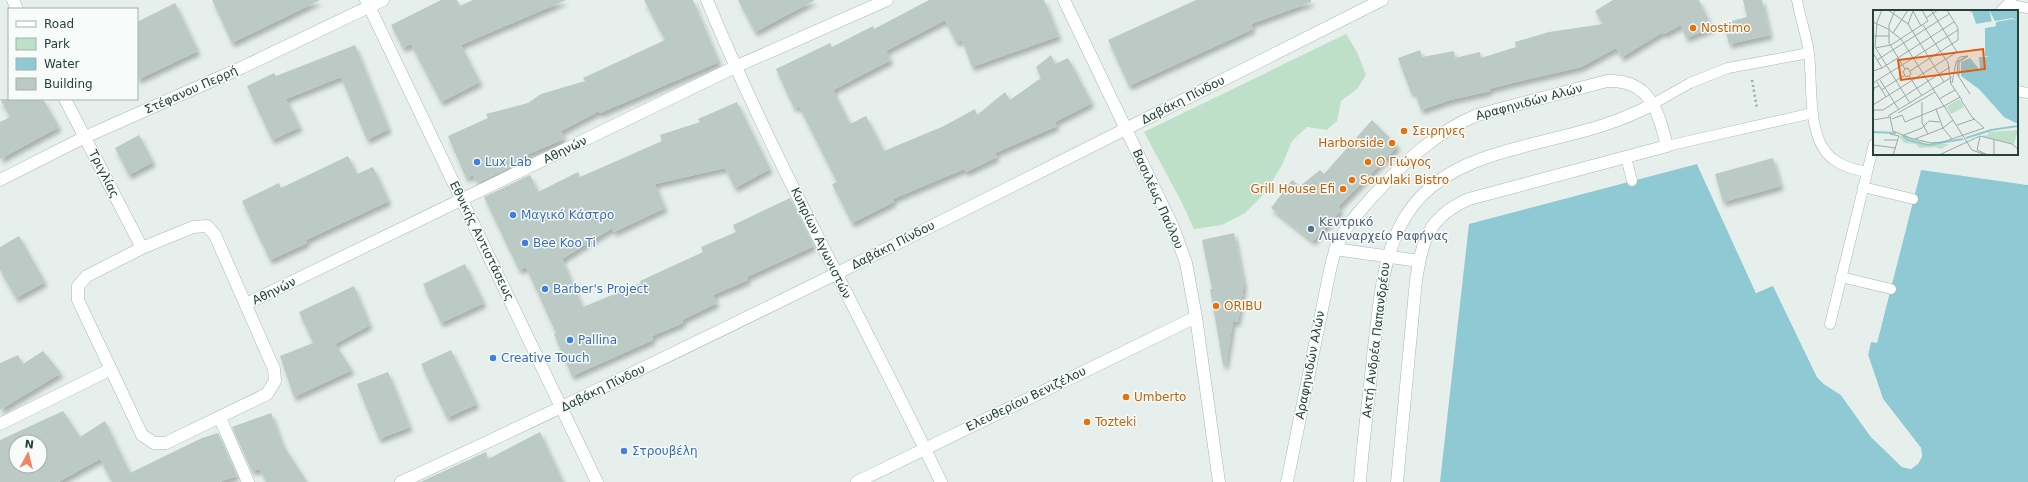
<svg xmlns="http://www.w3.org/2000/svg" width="2028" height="482" viewBox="0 0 2028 482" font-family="'DejaVu Sans',sans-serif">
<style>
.green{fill:#bfe0c8}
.water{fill:#8ec9d4}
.pier{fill:#e6efeb}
.building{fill:#bbcac4;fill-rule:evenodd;filter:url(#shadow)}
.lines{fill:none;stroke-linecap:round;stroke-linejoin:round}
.service-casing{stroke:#a8b8b2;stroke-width:11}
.minor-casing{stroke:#a8b8b2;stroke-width:13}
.tertiary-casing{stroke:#a8b8b2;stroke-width:13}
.path{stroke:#86b3a5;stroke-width:2.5;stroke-dasharray:2 3;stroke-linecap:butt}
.service{stroke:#fff;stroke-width:10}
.minor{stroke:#fff;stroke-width:12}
.tertiary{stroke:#fff;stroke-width:12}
.food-dot{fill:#e8710a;stroke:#f7fbf9;stroke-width:1.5}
.shop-dot{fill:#3f7fe0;stroke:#f7fbf9;stroke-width:1.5}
.service-dot{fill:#5c6f8a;stroke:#f7fbf9;stroke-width:1.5}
.labels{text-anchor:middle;stroke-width:3;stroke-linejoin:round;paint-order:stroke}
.food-label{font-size:12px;fill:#c56008;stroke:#f7fbf9;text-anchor:start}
.street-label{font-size:12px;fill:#24423a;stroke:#f7fbf9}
.shop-label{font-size:12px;fill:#366cbe;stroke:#f7fbf9;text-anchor:start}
.service-label{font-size:12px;fill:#4e5e75;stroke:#f7fbf9;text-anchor:start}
.inset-river{fill:none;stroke:#8ec9d4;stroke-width:2}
.inset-road{fill:none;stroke:#98aaa4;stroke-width:1}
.view{fill:#e8590c;fill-opacity:0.15;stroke:#e8590c;stroke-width:2}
.inset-edge{fill:none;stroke:#24423a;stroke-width:2}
</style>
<defs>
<filter id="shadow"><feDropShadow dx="2.5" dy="4.5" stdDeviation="2" flood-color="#0004"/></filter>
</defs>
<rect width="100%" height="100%" fill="#e6efeb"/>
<path class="green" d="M1346,34L1357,52L1366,75L1357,89L1341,101L1337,121L1327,130L1307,127L1292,141L1282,165L1265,193L1245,213L1222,225L1194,229L1182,203L1144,132Z"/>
<path class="water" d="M1697,164L1756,293L1773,285L1817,377L1824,384L1841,395L1871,437L1902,467L1911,469L1922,457L1921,448L1883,399L1868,355L1871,342H1877L1921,169L2028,185V482H1440L1469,224Z"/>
<path class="pier" d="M1699,163L1757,290L1775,284L1819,376L1825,383L1842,393L1873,436L1903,465L1911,467L1916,462L1920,456L1919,449L1881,400L1866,355L1869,341L1875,340L1919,169L1921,167L2028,183V185L1921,170L1877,343L1871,342L1868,355L1883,399L1921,448L1922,457L1918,464L1911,469L1902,467L1887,452L1871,437L1841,395L1824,384L1817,377L1773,286L1756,293L1697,164Z"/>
<path class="building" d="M212,0H320L232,43Z
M441,0H457L460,6L473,0H566L461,45L480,82L441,102L411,44L403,48L391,25Z
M644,0H693L719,62L600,113L599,111L561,131L564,139L521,157L523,161L478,183L473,175L466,178L448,136L488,118L486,114L528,103L541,94L585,81L583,78L665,40Z
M738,0H815L755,32Z
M929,0H1044L1059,36L972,67L962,40L956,42L945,20L886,51L891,60L833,90L850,124L866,116L884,151L944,126L975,109L977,115L1005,92L1010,100L1041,78L1036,67L1051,55L1055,64L1068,58L1092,103L1055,122L1057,126L995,153L997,157L966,172L964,169L893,199L894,202L852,223L832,184L837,182L799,106L794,108L776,69L830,43L832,47L873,26L874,29Z
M1196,0H1311V2L1251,24L1253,29L1129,86L1108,40Z
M1613,0H1699L1712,28L1686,38L1681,25L1664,34L1663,32L1622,57L1616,48L1581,67L1516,82L1489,89L1490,91L1450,100L1421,110L1415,92L1411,93L1398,58L1420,50L1422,57L1454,51L1455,58L1480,52L1481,58L1516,47L1515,42L1549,32L1603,24L1595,11Z
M1743,0H1762L1770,35L1729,44L1724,23L1747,17Z
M175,3L198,51L137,80V22Z
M355,45L389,129L367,140L341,77L286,99L300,127L272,140L247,86L274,73L276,76Z
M0,99H43L59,127L0,159V122L10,117Z
M737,102L770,169L735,188L725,168L655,184L665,208L614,232L612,228L562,259L583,307L641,283L640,281L703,252L701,247L736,232L733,225L790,198L814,246L747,277L748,280L713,295L717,303L682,320L683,323L652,336L653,340L572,376L554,334L556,333L526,267L519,270L484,197L530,175L538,192L578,172L580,177L662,141L660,135L700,122L698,119Z
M1372,120L1398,146L1338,207L1341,210L1313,241L1271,208L1292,180L1300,186L1320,170L1324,174Z
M139,135L153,162L129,175L115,148Z
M348,156L357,174L373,167L389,201L306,240L307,243L270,260L242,201L279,183L281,188Z
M1773,158L1781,186L1723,202L1715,174Z
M1234,233L1244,284L1238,322L1233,321L1226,365H1223L1210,289H1212L1202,240Z
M19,236L45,282L16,298L0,270V247Z
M465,264L484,303L441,323L423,284Z
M354,286L370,325L335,344L352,370L294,397L280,356L313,343L299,312Z
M451,350L477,404L447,418L421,364Z
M43,351L61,373L0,410V363L18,355L23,364Z
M388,372L410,427L379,439L357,384Z
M63,411L80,437L105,421L130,473L202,438L218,433L237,476L219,482H112L100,459L58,482H0V440ZM16,442H40V466H16Z
M271,413L283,445L307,482H266L260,469L252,471L232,427Z
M540,432L563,482H420L486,452L488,459Z"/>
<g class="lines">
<defs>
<path id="service" d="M1797,0C1800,18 1807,36 1809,54C1813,84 1806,139 1833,159C1843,167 1855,170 1867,172
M2011,5L2028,8
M2001,11L2011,1
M2017,91L2028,93
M1653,104L1690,83L1728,68L1809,53
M1667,146L1813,113
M1626,157L1632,181
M1863,187L1913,199
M1841,277L1891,289
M1830,324L1874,144"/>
<path id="minor" d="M13,0L17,9
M1064,0L1173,227L1186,263L1196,317L1219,482
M65,99L142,248
M0,180L85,137L241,68L383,0
M207,226L215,235L274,369L275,381L267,394L166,443H154L142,435L78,300V286L87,276L142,248L193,227Z
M1335,249L1419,261
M246,304L735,67L887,0
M220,418L248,482
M0,424L111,369
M401,482C732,330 1057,163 1382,0
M857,482L1196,317
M1287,482L1330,270C1333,256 1337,243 1345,230C1353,218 1364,206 1374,195C1404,162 1436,132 1477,115L1607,81C1650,79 1658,111 1667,146L1469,199C1428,217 1423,239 1416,280L1397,482
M1360,482C1363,440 1369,398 1373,356C1384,264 1385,192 1487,157C1543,138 1601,133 1653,104"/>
<path id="tertiary" d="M366,0L597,482
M707,0C775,165 864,321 941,482"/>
</defs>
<use href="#service" class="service-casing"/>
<use href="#minor" class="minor-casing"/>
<use href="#tertiary" class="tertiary-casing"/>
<path class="path" d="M1752,80L1757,108"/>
<use href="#service" class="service"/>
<use href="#minor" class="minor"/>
<use href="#tertiary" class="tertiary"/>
</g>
<g class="food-dot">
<circle cx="1693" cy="28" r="4"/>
<circle cx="1404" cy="131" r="4"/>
<circle cx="1392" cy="143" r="4"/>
<circle cx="1368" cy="162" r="4"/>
<circle cx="1352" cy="180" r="4"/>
<circle cx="1343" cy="189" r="4"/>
<circle cx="1216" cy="306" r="4"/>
<circle cx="1126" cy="397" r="4"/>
<circle cx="1087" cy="422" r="4"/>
</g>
<g class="shop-dot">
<circle cx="477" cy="162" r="4"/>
<circle cx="513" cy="215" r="4"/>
<circle cx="525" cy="243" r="4"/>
<circle cx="545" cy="289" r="4"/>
<circle cx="570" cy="340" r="4"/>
<circle cx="493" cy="358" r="4"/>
<circle cx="624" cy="451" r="4"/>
</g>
<circle class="service-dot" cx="1311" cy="229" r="4"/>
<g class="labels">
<g class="food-label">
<text x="1701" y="32">Nostimo</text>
<text x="1412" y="135">Σειρηνες</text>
<text x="1384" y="147" text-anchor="end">Harborside</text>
<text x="1376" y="166">Ο Γιώγος</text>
<text x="1360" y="184">Souvlaki Bistro</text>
<text x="1335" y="193" text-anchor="end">Grill House Efi</text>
<text x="1224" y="310">ORIBU</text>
<text x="1134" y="401">Umberto</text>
<text x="1095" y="426">Tozteki</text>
</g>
<g class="street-label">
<text transform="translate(191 90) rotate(-24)" y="4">Στέφανου Περρή</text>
<text transform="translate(1183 100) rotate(-27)" y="4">Δαβάκη Πίνδου</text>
<text transform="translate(1529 102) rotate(-15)" y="4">Αραφηνιδών Αλών</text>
<text transform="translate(565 150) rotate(-26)" y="4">Αθηνών</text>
<text transform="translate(104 174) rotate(63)" y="4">Τριγλίας</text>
<text transform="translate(1158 199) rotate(66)" y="4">Βασιλέως Παύλου</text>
<text transform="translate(482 241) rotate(64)" y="4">Εθνικής Αντιστάσεως</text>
<text transform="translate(821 243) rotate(64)" y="4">Κυπρίων Αγωνιστών</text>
<text transform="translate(893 245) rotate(-27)" y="4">Δαβάκη Πίνδου</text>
<text transform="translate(274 291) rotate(-26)" y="4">Αθηνών</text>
<text transform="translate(1376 340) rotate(-83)" y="4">Ακτή Ανδρέα Παπανδρέου</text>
<text transform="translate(1310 365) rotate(-79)" y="4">Αραφηνιδών Αλών</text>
<text transform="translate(603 388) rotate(-26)" y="4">Δαβάκη Πίνδου</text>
<text transform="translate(1026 399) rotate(-26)" y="4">Ελευθερίου Βενιζέλου</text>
</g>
<g class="shop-label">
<text x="485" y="166">Lux Lab</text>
<text x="521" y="219">Μαγικό Κάστρο</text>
<text x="533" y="247">Bee Koo Ti</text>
<text x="553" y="293">Barber's Project</text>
<text x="578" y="344">Pallina</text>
<text x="501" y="362">Creative Touch</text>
<text x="632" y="455">Στρουβέλη</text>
</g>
<g class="service-label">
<text x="1319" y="226">Κεντρικό<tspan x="1319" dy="14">Λιμεναρχείο Ραφήνας</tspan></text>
</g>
</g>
<g transform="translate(1873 10)">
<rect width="145" height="145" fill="#e6efeb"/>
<path d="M86,89L91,97L78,104L73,97ZM145,120L141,134L108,126L115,125V122ZM29,124L54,134H76L68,139L62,137L46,138L43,134L31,133L27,127Z" fill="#bfe0c8"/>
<path d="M99,0H145V114L131,107L106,79L88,66V52L97,48L107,59L105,55L106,47H116L112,46V18L123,16L120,8V11L103,14L99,3H96Z" fill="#8ec9d4"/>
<path d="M99,0L96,3L99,2L103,14L119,12L116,0L122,11L139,8L145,11L139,9L123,12V16L112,18V46L116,47H106L107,60L97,48L103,53L105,46L110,45V18L121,14L102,15L98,5L94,3Z" fill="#e6efeb"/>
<path class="inset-river" d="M112,23H145M112,26L145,27M112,32H145M112,36H145M112,40H145M0,122L23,123M30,126L35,130L55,135L90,129M93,128L118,120L145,116"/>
<path class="inset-road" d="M9,0L4,12L2,37L37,93M15,0L35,14L71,72M22,0L16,15V33L32,59M40,1L48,16M53,8L65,0M0,12L15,19L28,29L62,82M35,14L40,1M50,15L75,53L78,74L89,90M20,23L35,0M0,26H16M2,38L18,35L55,11L49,0M0,43L9,58M95,46L85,51L84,64L97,84M4,50L76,4M32,59L30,62L33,67L36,66M32,59L35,58L38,64L36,66M0,61L9,58L81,12M37,61L85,30V18L74,0M36,66L49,86M86,66V52L95,46M7,70L26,100M4,72L13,87M0,73L85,20M79,73L83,52L87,47L95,46M8,80L32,65M0,87L1,78L6,76M66,89L82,80M49,92V113L55,124M0,95L84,42L58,0M71,96L87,87M63,99L70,118L79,129M0,100H10L77,57M25,103L62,82L99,140L113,145M15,106L79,67M17,107L20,121L37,128L58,133L70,132L111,118L99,107L88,90M19,109L29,105L32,112L71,96M0,110L18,107M84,115L102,109M17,124L26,126L20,145M31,125L49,118L56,111L67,112M107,127L104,140L115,145M42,129L70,118L80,110M11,130H24M121,130V145M0,135L23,138M66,145L107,126L139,134L145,139"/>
<path class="view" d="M110,39L112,59L28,70L25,50Z"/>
<rect width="145" height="145" class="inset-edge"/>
</g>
<rect x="8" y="8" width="130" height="92" fill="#f7fbf9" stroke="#a3b1ad"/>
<rect x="16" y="21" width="20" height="6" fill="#ffffff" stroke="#a3b1ad"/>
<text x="44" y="28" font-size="12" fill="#24423a">Road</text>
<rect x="16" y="38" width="20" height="12" fill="#bfe0c8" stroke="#a3b1ad"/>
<text x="44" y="48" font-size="12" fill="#24423a">Park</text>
<rect x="16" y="58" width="20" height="12" fill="#8ec9d4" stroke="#a3b1ad"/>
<text x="44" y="68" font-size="12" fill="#24423a">Water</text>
<rect x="16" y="78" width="20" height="12" fill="#bbcac4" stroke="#a3b1ad"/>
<text x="44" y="88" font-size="12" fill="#24423a">Building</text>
<g transform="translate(28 454) rotate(7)"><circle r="19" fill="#f7fbf9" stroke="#a3b1ad"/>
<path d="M0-3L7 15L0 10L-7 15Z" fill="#f4845f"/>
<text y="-6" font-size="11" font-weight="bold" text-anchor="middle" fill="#24423a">N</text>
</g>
</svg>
